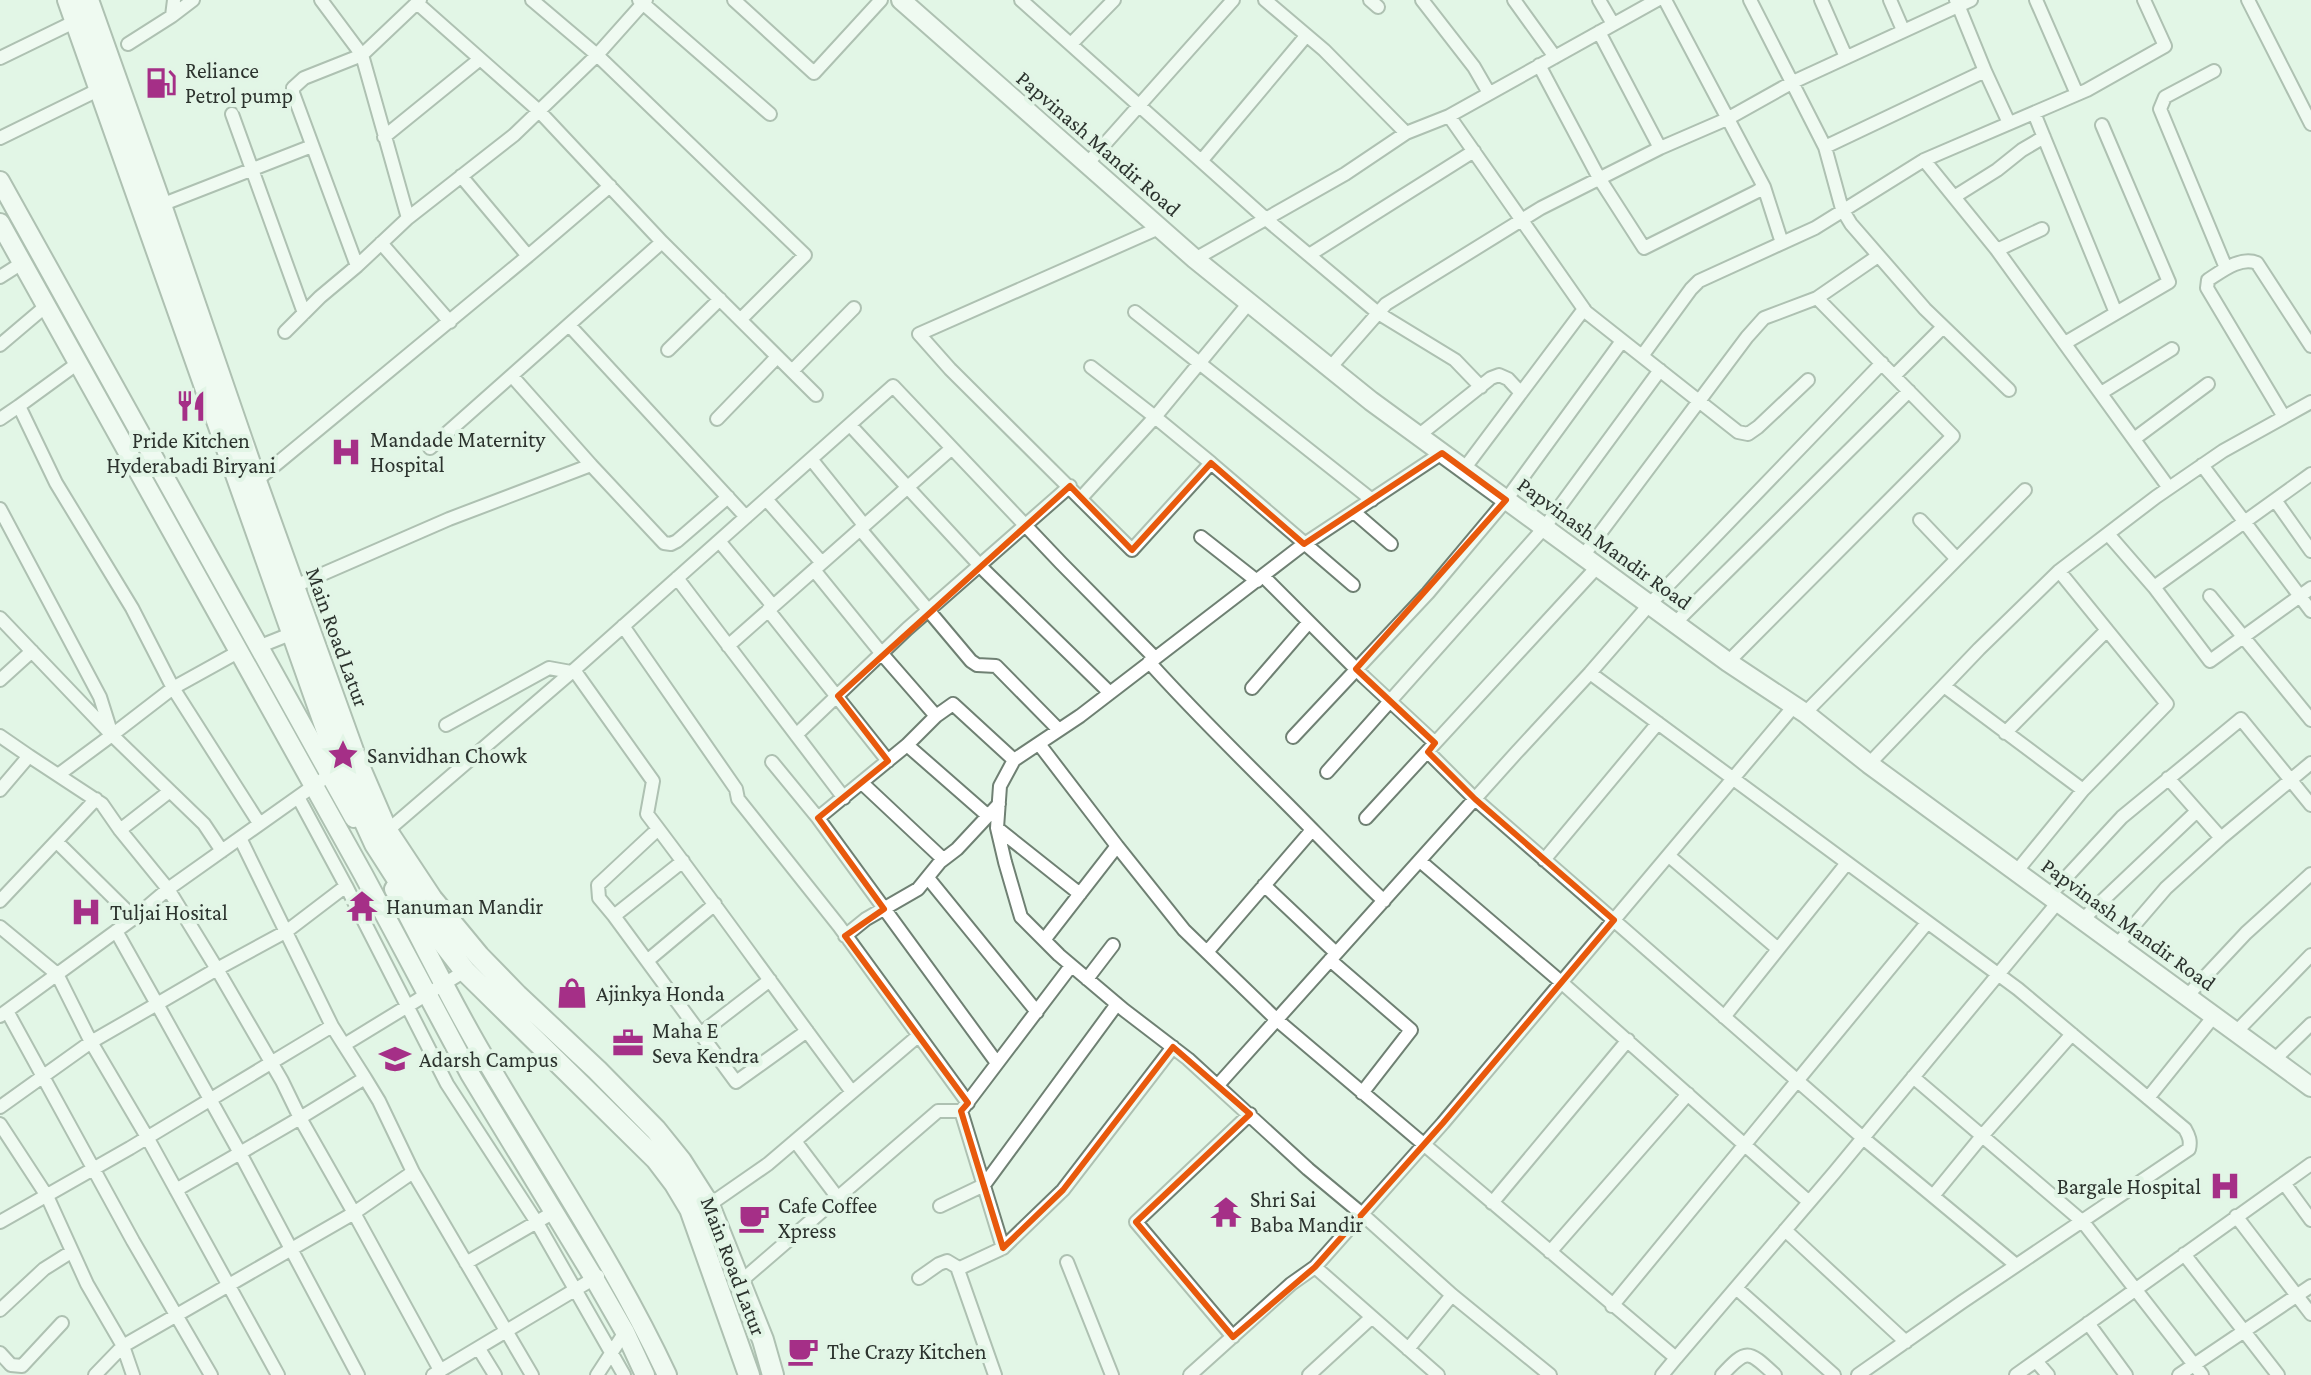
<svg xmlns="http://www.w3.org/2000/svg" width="2311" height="1375" viewBox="0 0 2311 1375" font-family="'Crimson Pro',serif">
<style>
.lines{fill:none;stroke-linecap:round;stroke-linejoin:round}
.street-casing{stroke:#6f8073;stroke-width:16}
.secondary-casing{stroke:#6f8073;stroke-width:22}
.primary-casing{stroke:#6f8073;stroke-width:24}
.street{stroke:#fff;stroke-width:12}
.secondary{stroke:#fff;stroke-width:18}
.primary{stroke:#fff;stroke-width:20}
.marked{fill:none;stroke:#e8590c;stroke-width:6;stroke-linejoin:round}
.labels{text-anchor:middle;stroke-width:8;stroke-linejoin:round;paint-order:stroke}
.poi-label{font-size:22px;fill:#2c332e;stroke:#e2f5e6;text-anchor:start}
.street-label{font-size:22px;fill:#2c332e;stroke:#e2f5e6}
</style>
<rect width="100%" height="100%" fill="#e2f5e6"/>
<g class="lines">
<defs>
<path id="street" d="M321,0L362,55L408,218
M420,0L362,55L304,78L293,88V93L357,266L408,218L514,135L597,55L646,0
M532,0L597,55L805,255L741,319
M639,0L770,114
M734,0L814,73L881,0
M1021,0L1266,219L1378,313L1455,360L1481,387
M1265,0L1324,50L1406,133
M1370,0L1378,7
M1422,0L1474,67L1489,93
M1514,0L1555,57
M1599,0L1613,24
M1750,0L1825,147L1842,209L1851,224L1925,309L2009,390
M1821,0L1846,57
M1890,0L1903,30
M2036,0L2077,94
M2248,0L2311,124
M417,3L539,111L662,242L430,448
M172,16L193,0
M1599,32L1660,148
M128,44L172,16L174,0
M1071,44L1114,0
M0,58L76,21
M1539,65L1599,178L1644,248L1756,192L1764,187L1665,0
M1985,71L2009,123
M2214,71L2165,97L2160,109L2226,268
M2034,113L2116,313
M232,114L304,313
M1449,116L1586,312L1738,432L1748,434L1758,427L1808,380
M384,137L480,59
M0,138L100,89
M1825,147L1985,71L1956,0
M1202,160L1306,36
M1924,160L1997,250L2169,488
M1087,164L1233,0
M1764,187L1782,243
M1954,197L1997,170L2022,150L2044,137
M161,205L312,146
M1159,228L919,334L950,369L1132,550L1211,463L1155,417L1248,304
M662,242L816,395
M381,243L450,322
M1997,250L2042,229
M1309,255L1474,151
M528,256L610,186
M1195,259L1345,174L1406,133L1449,116L1657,0
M0,277L22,263
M1135,312L1372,500
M569,325L746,517
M285,332L320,297L357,266
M2065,343L2169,282L2102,125
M0,345L46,306
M668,350L720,299
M1642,356L1691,289L1699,281L1815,228L1924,160L2087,90L2165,46L2144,0
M78,363L19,406L56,483L132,608L173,688L259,823
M1329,369L1386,304L1541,208L1660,148L1727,119L1793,82L1971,0
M792,371L854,308
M512,376L591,465L664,543L671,544L677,541L728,497
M1894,376L1943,327
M2101,393L2172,349
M2284,417L2207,288L2208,280C2222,271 2241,256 2257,263L2311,346
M0,419L19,406
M717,419L777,357
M850,425L985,571L1110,693
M1418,436L1491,378L1499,375L1508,379L1521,393
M2134,439L2208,384
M1442,453L1300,547L1080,716L1014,760L1000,786L997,828L1005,862L1021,917L1059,955L1124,1010L1188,1059L1308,1169L1362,1214L1452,1295L1550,1375
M811,459L864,525
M1211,463L1353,585
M2202,465L2311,611
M1464,469L1584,309
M256,481L528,256L461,176
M1081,498L1155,417L1091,367
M766,499L822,563
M2275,500L2311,551
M0,509L100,697L112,735
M1354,512L1391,544
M1920,520L1957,559
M860,529L971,661L977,665L996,666L1059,730
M2108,534L2154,587L2210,661L2311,588
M1201,537L1257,581
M719,541L773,606
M1583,556L1747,337L1764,318L1817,298L1878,256
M814,570L882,654L936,716
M1263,576L1364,677L1435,743
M677,578L844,798
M295,586L449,519L591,465
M2154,587L2311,474
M2210,596L2311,720
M768,610L888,761
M0,618L110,733
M1675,623L1909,391
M623,626L736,789L738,799L839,926L968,1103
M728,646L952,448
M258,647L293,633
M1149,662C1192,710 1238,755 1283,800C1317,834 1349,868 1384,901
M1728,662L1953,436L1817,298
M574,670L653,781L647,814C717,906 783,1000 852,1092
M1590,673L2018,989L2185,1129C2189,1136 2191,1141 2189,1149L1962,1302L1858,1375
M0,680L32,651
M1944,686L2083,790L2167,704L2059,571
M1252,688L1309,622
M1805,713L2025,490
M446,725L549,668L571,672
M2005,733L2107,630
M112,735L173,688L238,652
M796,735L907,629L1070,486
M0,736L29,756
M1293,737L1428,593L1506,500L1622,341
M1039,744L1117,846L1044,940
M907,745L987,815
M1428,752L1475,799L1863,1138L2016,1265
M772,762L818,818L997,1063
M1869,764L1979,649L2059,571L2156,497L2223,451L2311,402
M1327,772L1544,528L1660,370
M58,775L112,735L204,824L222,851
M2168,778L2221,838
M862,783L943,859
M0,790L29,756L102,804L120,830L168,889L217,969L287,931L346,886
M298,797L346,886L447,1084L536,1221L624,1375
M818,818L907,745L936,716L953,704L1014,760
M1366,818L1598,566
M997,828L1080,894
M120,830L170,791
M387,831L574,670L893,386L1061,563L1155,658
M240,838L332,1026
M57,842L134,918
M1117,846L1184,930L1277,1020L1676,1358L1662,1375
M1669,856L1778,949
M1544,860L1658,723
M683,861L614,916L736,1082L807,1031
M1420,861L1561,982L1809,1202
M2016,872L2083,790
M928,878L1037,1012
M1264,885L1336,953
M2049,896L2122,817L2241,719L2311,805
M0,901L96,799
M614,916L599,898L598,885L658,829
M2082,920L2197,811
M0,927L57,974L91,1042L157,1004L240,1153L176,1190
M116,931L157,1004L217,969L282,1081L300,1118L240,1153L358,1375
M845,936L866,919L918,889L940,862L957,849L999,804
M2117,945L2166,888L2221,838L2311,763
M1207,952L1312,830
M1330,960L1411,1030L1362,1093
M647,961L715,904
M1087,979L1113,945
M2187,996L2246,933L2311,874
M7,1011L133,1241L211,1375
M0,1016L134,918L168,889L336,770
M1724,1017L1847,863
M2236,1032L2311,955
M700,1034L770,980
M2274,1060L2311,1024
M1913,1077L2083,1222L2202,1375
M365,1078L379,1101L413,1172L354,1213L440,1370
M1218,1085L1516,753L1590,673L1649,605L1882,363
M2148,1098L2214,1016
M0,1107L91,1042L147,1137L278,1375
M0,1124L47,1196L87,1284L123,1346L95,1375
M795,1141L838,1198
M413,1172L532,1375
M2284,1183L2311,1220
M1933,1196L1982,1136L2072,1034
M1492,1203L1628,1040
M709,1205L768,1164L918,1036
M940,1206L984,1185L1117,1004
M2236,1216L2311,1314
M0,1222L130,1148L332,1026L344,1045L465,971
M1785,1230L1906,1342
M1003,1248L1063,1190L1173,1047
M1550,1252L1688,1094
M2184,1254L2278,1375
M1067,1262L1112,1375
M466,1263L554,1212
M1315,1267L1438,1375
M958,1269L1003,1248L961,1111
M919,1278L939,1264L947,1261L957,1267L995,1375
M740,1282L938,1111H961L1071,966
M1736,1288L1834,1375
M1612,1306L1927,923
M0,1310L44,1269L71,1252
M2088,1323L2126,1375
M1233,1337L1136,1222L1250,1114
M479,1349L495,1375
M1408,1349L1452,1295
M0,1353L11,1365L22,1366L62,1323
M1676,1358L1834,1173L2058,902
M2036,1361L2048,1375
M133,1375L123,1346L354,1213L300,1118L365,1078L344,1045
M433,1375L598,1276
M597,1375L625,1332
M1190,1375L1291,1284L1315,1267L1443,1123L1794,706
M1309,1375L1372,1317
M1722,1375C1747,1348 1748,1350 1775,1375
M2016,1375L2311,1164
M2179,1375L2311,1286"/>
<path id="secondary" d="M901,0L1195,259L1371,401L1728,662L1805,713L1869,764L2311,1087
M0,181L354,818
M0,223L363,874L470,1074L594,1278L625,1332L645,1375
M394,889C426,948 455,1010 490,1067C550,1169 617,1268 667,1375"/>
<path id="primary" d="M68,0L340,768L375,844L416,908L465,971L656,1159L675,1184L690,1209L749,1375
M88,0L161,205L256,481L356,759L387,831L432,899L479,956L517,995L597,1070L656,1130L681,1161L709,1205L763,1340L773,1375"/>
</defs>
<use href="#street" class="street-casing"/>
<use href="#secondary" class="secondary-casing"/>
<use href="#primary" class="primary-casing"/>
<use href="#street" class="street"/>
<use href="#secondary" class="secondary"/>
<use href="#primary" class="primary"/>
</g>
<path d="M0 0H2311V1375H0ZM1442,453L1506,500L1356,669L1435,743L1428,752L1475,799L1614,920L1443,1123L1315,1267L1233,1337L1136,1222L1250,1114L1173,1047L1063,1190L1003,1248L961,1111L968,1103L845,936L884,909L818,818L888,761L838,696L1070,486L1132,550L1211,463L1304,544Z" fill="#e2f5e6" fill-opacity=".55" fill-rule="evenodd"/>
<path class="marked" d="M1442,453L1506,500L1356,669L1435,743L1428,752L1475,799L1614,920L1443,1123L1315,1267L1233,1337L1136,1222L1250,1114L1173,1047L1063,1190L1003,1248L961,1111L968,1103L845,936L884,909L818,818L888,761L838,696L1070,486L1132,550L1211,463L1304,544Z"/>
<defs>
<symbol id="fuel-bare" viewBox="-9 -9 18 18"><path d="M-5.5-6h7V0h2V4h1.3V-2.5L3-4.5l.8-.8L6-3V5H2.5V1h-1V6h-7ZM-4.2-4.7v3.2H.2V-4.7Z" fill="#a52f87" stroke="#e2f5e6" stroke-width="2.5" paint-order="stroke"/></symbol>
<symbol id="restaurant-bare" viewBox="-9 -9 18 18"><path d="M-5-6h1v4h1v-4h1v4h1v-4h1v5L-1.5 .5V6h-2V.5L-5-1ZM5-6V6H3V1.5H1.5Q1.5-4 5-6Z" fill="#a52f87" stroke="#e2f5e6" stroke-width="2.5" paint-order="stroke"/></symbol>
<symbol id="hospital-bare" viewBox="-9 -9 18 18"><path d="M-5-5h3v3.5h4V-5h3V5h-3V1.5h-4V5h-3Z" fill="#a52f87" stroke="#e2f5e6" stroke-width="2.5" paint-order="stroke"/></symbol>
<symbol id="sight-bare" viewBox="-9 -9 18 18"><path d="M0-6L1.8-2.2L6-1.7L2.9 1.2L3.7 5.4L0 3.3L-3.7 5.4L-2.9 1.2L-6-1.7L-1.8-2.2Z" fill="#a52f87" stroke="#e2f5e6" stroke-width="2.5" paint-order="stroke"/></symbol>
<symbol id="temple-bare" viewBox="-9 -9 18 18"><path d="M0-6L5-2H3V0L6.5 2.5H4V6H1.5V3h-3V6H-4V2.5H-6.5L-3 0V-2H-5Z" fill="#a52f87" stroke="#e2f5e6" stroke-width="2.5" paint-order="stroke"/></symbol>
<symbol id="shop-bare" viewBox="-9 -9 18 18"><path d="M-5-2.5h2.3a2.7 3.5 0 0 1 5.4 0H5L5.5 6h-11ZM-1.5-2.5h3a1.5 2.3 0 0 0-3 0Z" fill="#a52f87" stroke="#e2f5e6" stroke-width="2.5" paint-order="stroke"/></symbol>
<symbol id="office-bare" viewBox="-9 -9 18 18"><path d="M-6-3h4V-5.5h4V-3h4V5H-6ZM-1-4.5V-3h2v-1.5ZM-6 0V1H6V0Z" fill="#a52f87" stroke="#e2f5e6" stroke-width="2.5" paint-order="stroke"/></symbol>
<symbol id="university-bare" viewBox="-9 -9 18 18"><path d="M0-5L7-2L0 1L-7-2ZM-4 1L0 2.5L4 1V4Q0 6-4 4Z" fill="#a52f87" stroke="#e2f5e6" stroke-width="2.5" paint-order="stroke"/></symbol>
<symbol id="cafe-bare" viewBox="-9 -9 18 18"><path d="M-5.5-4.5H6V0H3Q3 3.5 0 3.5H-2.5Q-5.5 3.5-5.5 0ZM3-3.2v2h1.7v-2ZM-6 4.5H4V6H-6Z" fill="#a52f87" stroke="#e2f5e6" stroke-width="2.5" paint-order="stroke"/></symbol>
</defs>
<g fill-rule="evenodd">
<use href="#fuel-bare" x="139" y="61" width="44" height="44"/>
<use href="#restaurant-bare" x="169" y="384" width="44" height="44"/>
<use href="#hospital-bare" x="324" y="430" width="44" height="44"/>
<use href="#sight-bare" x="321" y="733" width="44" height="44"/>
<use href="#temple-bare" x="340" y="884" width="44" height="44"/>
<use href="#hospital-bare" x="64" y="890" width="44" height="44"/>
<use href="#shop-bare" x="550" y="971" width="44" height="44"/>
<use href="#office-bare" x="606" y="1021" width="44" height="44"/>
<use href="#university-bare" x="373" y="1037" width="44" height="44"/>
<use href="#hospital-bare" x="2203" y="1164" width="44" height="44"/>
<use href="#temple-bare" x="1204" y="1190" width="44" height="44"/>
<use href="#cafe-bare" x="732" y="1196" width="44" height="44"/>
<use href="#cafe-bare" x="781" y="1329" width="44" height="44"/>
</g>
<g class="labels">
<g class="poi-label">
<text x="185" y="78">Reliance<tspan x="185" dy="25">Petrol pump</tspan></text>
<text x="370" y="447">Mandade Maternity<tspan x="370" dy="25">Hospital</tspan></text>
<text x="191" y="448" text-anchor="middle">Pride Kitchen<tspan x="191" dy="25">Hyderabadi Biryani</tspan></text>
<text x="367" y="763">Sanvidhan Chowk</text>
<text x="386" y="914">Hanuman Mandir</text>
<text x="110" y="920">Tuljai Hosital</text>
<text x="596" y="1001">Ajinkya Honda</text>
<text x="652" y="1038">Maha E<tspan x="652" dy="25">Seva Kendra</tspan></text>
<text x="419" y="1067">Adarsh Campus</text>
<text x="2201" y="1194" text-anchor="end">Bargale Hospital</text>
<text x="1250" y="1207">Shri Sai<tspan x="1250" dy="25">Baba Mandir</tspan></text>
<text x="778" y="1213">Cafe Coffee<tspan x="778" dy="25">Xpress</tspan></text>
<text x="827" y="1359">The Crazy Kitchen</text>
</g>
<g class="street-label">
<text transform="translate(1099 143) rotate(41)" y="8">Papvinash Mandir Road</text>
<text transform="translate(1605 543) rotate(36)" y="8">Papvinash Mandir Road</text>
<text transform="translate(338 637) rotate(70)" y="8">Main Road Latur</text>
<text transform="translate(2129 924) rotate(36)" y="8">Papvinash Mandir Road</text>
<text transform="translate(734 1266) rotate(69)" y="8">Main Road Latur</text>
</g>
</g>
</svg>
